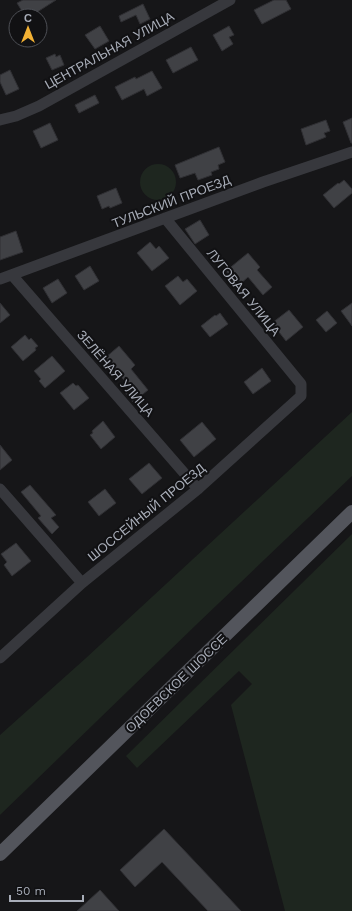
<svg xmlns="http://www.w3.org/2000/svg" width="352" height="911" viewBox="0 0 352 911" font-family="'Work Sans',sans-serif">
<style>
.green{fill:#1e261f}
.building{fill:#404145;stroke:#303034}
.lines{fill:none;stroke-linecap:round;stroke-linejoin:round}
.minor{stroke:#37383d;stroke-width:11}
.major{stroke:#53555c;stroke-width:14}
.labels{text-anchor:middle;stroke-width:4;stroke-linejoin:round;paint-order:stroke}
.street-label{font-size:13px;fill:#a8adb8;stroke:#111113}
</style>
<rect width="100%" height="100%" fill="#161618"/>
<path class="green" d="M140 182a18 18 0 1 1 36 0a18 18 0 1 1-36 0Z
M352,412V476L198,623L0,815V735L86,658Z
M352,534V911H285L231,705L252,684L239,671L137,768L126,756Z"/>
<path class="building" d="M23,0H56L31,16H25L17,3Z
M274,0H286L291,9L262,24L254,10Z
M143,4L150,19L140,24L136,15L121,22L119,16Z
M100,26L109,41L95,49L85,35Z
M229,26L234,35L229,37L233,44L222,51L213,35Z
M191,47L198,60L173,73L166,60Z
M55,54L56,57L60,55L64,65L52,70L46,58Z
M10,70L19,89L6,95L0,82V75Z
M152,71L162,88L147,96L144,89L122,100L115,87L135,77L136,79Z
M95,95L99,103L79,113L75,105Z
M352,118V143H351L343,122Z
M326,120L330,131L324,133L326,137L306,145L301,129Z
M50,123L58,140L41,148L33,131Z
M219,147L225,162L218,165L219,169L211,172L212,175L198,180L195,173L180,178L175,165Z
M344,180L352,189V193L334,208L323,195L338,183L339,184Z
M116,188L122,203L110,208L109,206L102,209L97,196Z
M200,220L209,235L195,244L185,229Z
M16,231L23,252L0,260V237Z
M150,242L156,249L159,246L169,258L152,271L137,253Z
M248,253L260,267L257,270L272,287L263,295L248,277L238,286L226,271Z
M90,266L99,281L84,290L75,276Z
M178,276L183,282L187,279L197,291L180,305L165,286Z
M58,279L67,293L52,303L43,288Z
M0,303L10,315L0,323Z
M352,303V326L341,311Z
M289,310L303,327L286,341L272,323Z
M327,311L337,323L326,332L316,320Z
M220,313L228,324L210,337L201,326L215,315L216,316Z
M25,335L29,340L31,338L38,346L35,348L36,350L23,361L11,347Z
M119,346L135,365L131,369L148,390L133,402L124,391L130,387L105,358Z
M52,356L65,371L45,388L39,381L41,379L34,371Z
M262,368L271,381L253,394L244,382Z
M73,383L76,386L78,385L89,398L74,410L60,393Z
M103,421L115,437L101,449L90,435L93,433L92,431Z
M202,422L216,439L194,457L180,440Z
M0,445L12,460L0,470Z
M149,463L162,478L142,494L129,479Z
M30,485L56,515L51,518L59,527L52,534L38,518L41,516L21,492Z
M105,489L116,503L99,516L88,502Z
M16,543L31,561L12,576L4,565L7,562L1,554Z
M164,829L214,882L241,911H208L162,862L135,887L120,870Z
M100,890L119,911H77Z"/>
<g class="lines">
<path class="minor" d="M0,120L16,116L39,106L230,0
M12,275L198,489
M0,279L263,182L352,152
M0,489L82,583
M0,658L82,583L198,489L301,396V384L165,218"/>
<path class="major" d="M0,854L352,512"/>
</g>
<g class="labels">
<g class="street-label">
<text transform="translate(109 50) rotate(-29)" y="5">ЦЕНТРАЛЬНАЯ УЛИЦА</text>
<text transform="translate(171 201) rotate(-21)" y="5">ТУЛЬСКИЙ ПРОЕЗД</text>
<text transform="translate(244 292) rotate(51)" y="5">ЛУГОВАЯ УЛИЦА</text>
<text transform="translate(116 373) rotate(49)" y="5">ЗЕЛЁНАЯ УЛИЦА</text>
<text transform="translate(146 512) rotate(-39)" y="5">ШОССЕЙНЫЙ ПРОЕЗД</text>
<text transform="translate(176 683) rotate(-44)" y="5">ОДОЕВСКОЕ ШОССЕ</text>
</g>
</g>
<g transform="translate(28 28)"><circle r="19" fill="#111113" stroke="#4d4f55"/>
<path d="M0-3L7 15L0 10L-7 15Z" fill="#f2b134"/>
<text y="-6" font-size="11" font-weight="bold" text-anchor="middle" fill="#a8adb8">С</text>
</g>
<path d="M10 895v6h73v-6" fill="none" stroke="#a8adb8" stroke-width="2"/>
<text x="16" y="895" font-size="12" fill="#a8adb8" stroke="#111113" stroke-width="3" paint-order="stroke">50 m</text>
</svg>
